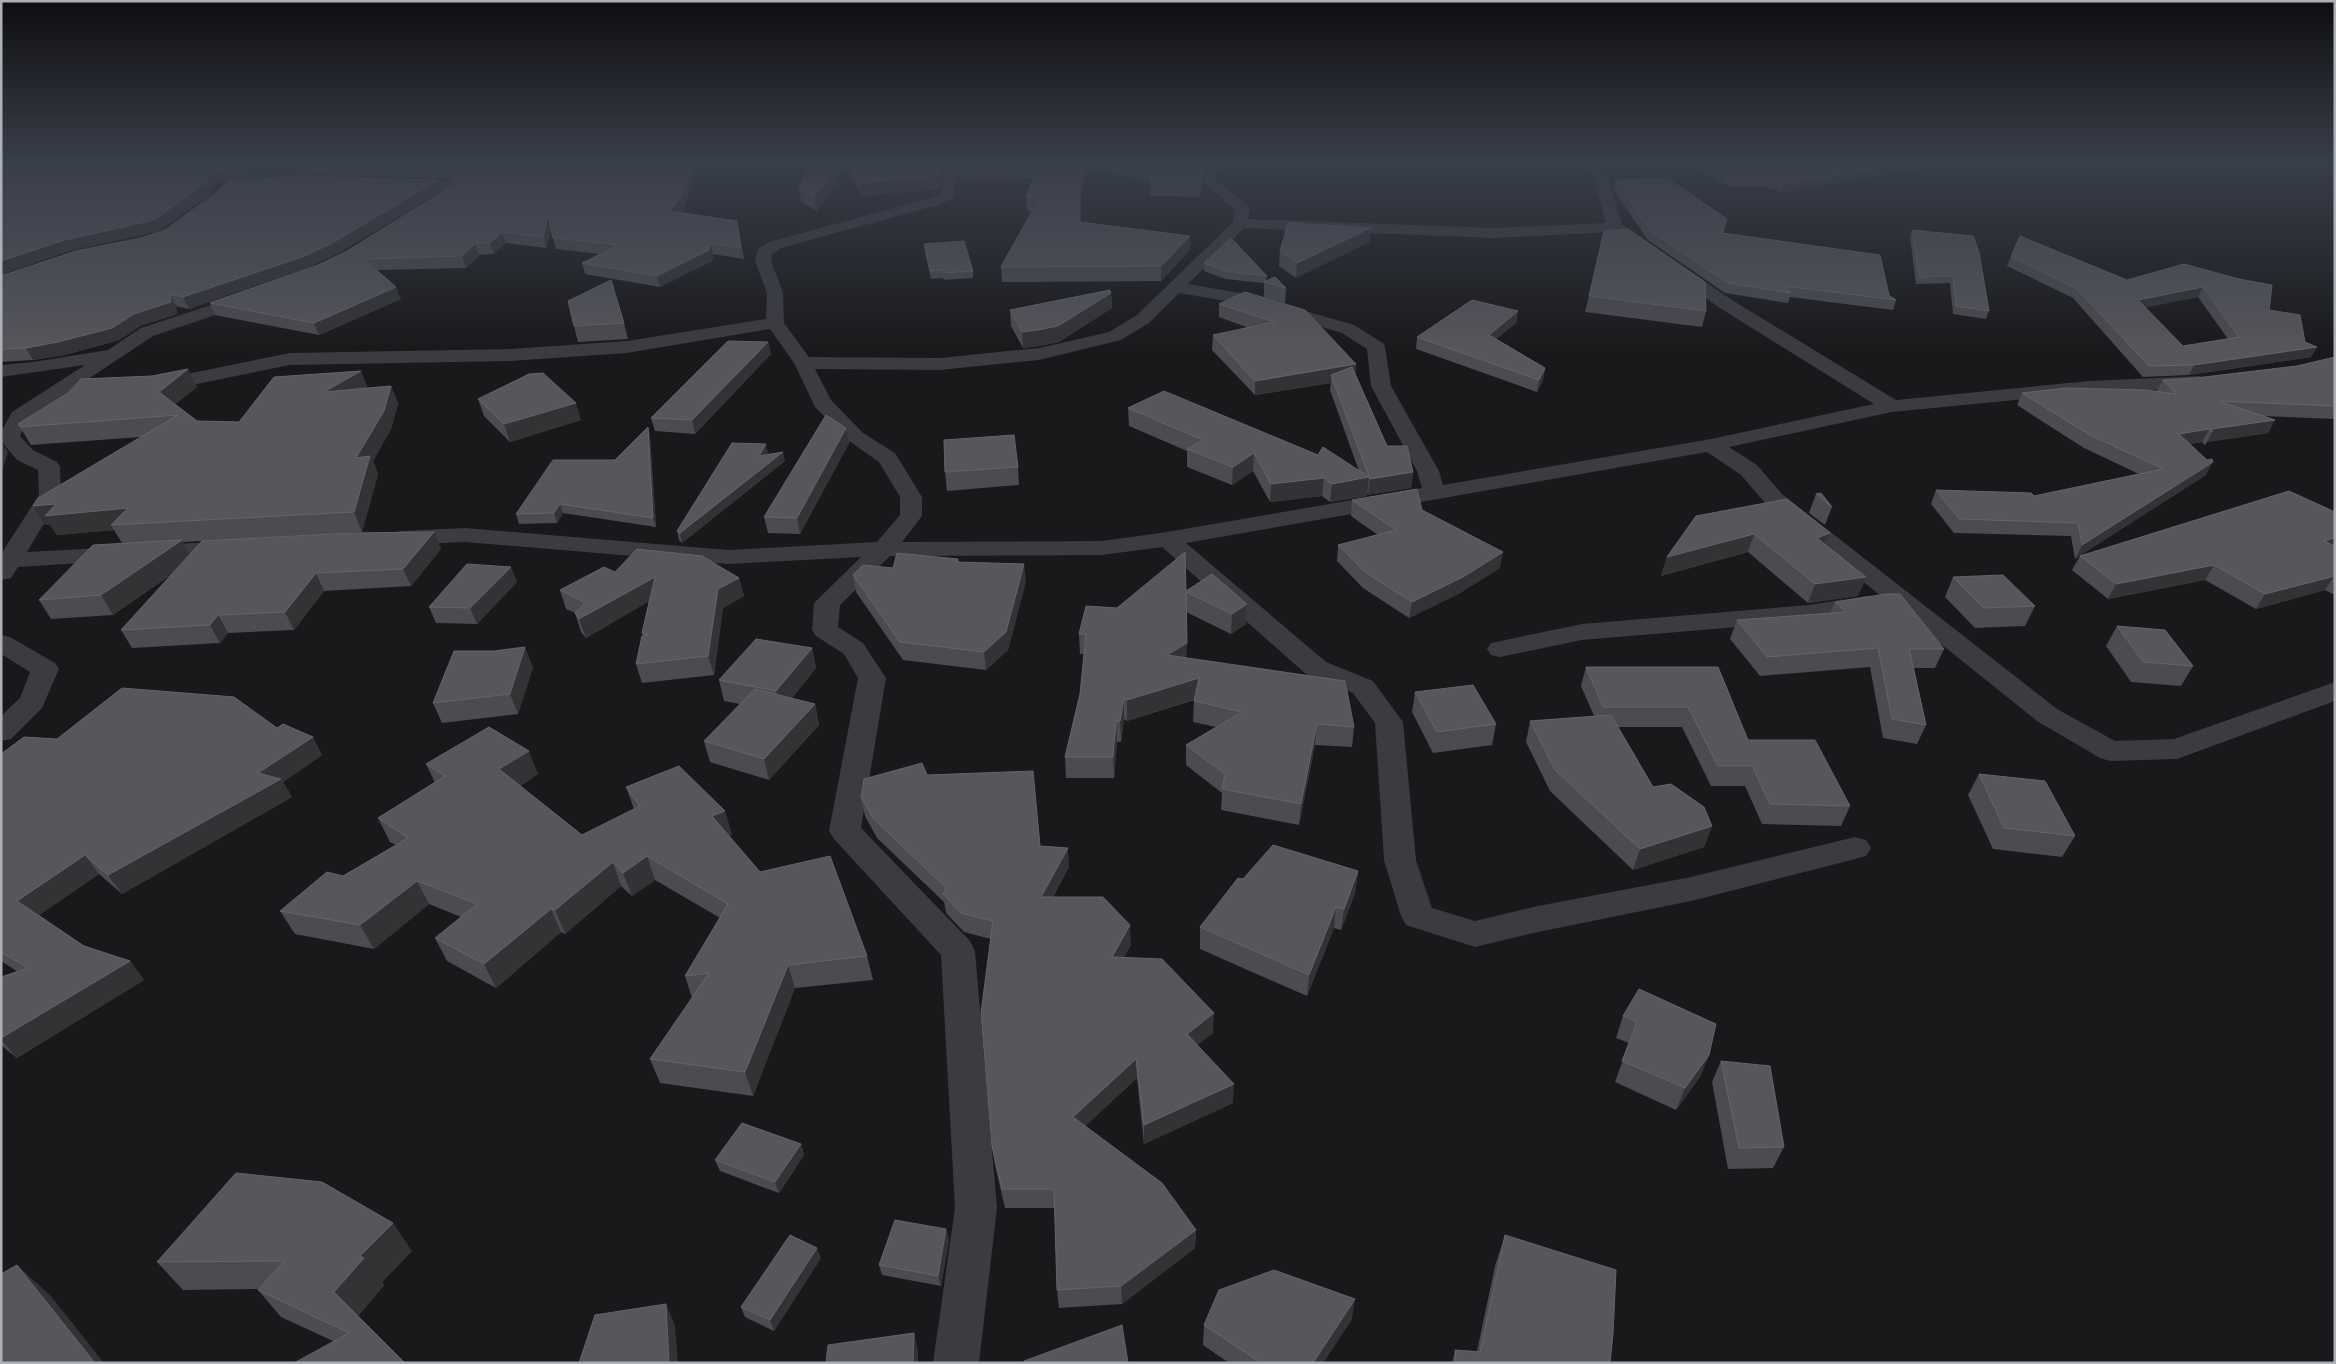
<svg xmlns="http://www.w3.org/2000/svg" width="2336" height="1364" viewBox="0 0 2336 1364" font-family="Arial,sans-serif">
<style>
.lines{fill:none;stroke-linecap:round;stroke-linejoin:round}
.minor{fill:#3b3b40;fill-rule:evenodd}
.wall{fill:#4b4b50;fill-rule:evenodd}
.shaded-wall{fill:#333336}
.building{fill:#56565b;stroke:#64646a;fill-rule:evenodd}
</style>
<rect width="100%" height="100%" fill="#19191b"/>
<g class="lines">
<path class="minor" d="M310,160H325L304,175L338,178L340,181L338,184C324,187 298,187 288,175L290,172Z
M948,160H961L953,198L941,204L781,248L772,254L771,261L783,293L784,323L809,357L940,358L1039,348L1109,332L1137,315L1233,222L1235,210L1199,178L1221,160H1240L1214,178L1248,206L1250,209L1248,219L1494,228L1606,223L1594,179L1574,160H1588L1608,178L1622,225L1732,300L1896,400L2089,381L2199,376L2206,378L2209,382L2206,386L2199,388L2089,393L1892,412L1729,447L1757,465L1782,494L2057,709L2115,741L2174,739L2335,682V701L2177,759L2110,761L2100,758L2037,721L1766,504L1741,475L1707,452L1186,543L1326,662L1373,681L1403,722L1416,860L1432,908L1475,921L1538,906L1691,877L1855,837L1866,840L1871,848L1866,856L1855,859L1691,901L1538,932L1475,947L1406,925L1401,916L1384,860L1375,723L1353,693L1306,674L1162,547L1102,555L890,556L840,605L838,627L863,643L886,678L861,828L970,941L975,951L997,1208L979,1363H933L955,1208L941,955L834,839L829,831L858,678L844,654L816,636L812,630L814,603L861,557L728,564L465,542L400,545L392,543L388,538L392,533L400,531L465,528L728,550L877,542L900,515V497L879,462L849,441L815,407L794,363L770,329L627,353L510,361L290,365L157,392L150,390L147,386L150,382L157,380L290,353L510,349L627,341L766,319L767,293L755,261L758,249L769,242L931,198L941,193ZM1244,228L1494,238L1612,232L1720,308L1874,404L1711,439L1443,485L1439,471L1391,386L1385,347L1383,343L1354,325L1246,294L1188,284ZM1179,293L1244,304L1342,333L1367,349L1371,386L1417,471L1422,488L1167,532L1102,541L902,542L922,516V497L895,453L863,433L831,400L815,369L940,370L1039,360L1121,340L1149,323Z
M401,179L450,181L456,187L454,196L427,214H417L415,211L417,208L440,194L442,188L396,186L394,183L396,180Z
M248,293L254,294L257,298L254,302L153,336L28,419L20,436L33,450L57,462L60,467L61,495L27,552L232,541L240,543L244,548L240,553L18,567L11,578L1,580V554L39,495L38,470L17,460L1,441V432L12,412L85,365L1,377V365L33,362L108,350L141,328Z
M1867,596L1876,599L1880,604L1876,609L1809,621L1582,640L1500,657L1491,655L1487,649L1491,643L1582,624L1809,605Z
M1,635L10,637L55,663L59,669L42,708L11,739L1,741V716L20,698L30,672L1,654Z"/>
</g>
<path class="wall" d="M311,160H700L683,210L680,212L737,221L744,259L713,254L712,261L660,287L585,274L582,263L600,254L556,249L551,228L546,248L506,243L494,254L479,255L466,268L377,270L401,299L319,335L215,315L210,303L318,265L347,251L452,186L453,181L451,180L445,178L308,174L304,164Z
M814,160H948L940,189L862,196L846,168L817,211L801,201L799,188Z
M959,160H1207L1205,171L1203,173L1202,184L1200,197L1151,196L1150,181L1088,169L1080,200V223L1190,250L1161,281L1002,282L1001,267L1032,211H1027L1026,197L1033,178L959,179L958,166Z
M1260,160H1326L1315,167Z
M1680,160H1954L1952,164L1781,192L1762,186L1731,187Z
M436,180L439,190L438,193L338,253L309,267L189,309L176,306L177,314L140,326L119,340L65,355L33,360L1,362V276Z
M1615,180L1727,219L1723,233L1889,295V296L1896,300L1893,310L1790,297L1788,303L1725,293L1648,240L1613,189Z
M1371,228L1369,242L1296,278L1279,266L1280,251Z
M1912,230L1989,311L1986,319L1953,314L1950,283L1916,284L1910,237Z
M924,244L973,271V278L944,280L943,278L931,279Z
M2011,257L2127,280L2184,264L2269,310L2305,342L2317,347L2311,357L2189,375L2143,377L2073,298L2007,266ZM2198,297L2228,339L2183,346L2145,307Z
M1204,263L1267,276L1266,281L1286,288L1285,303L1264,297V283L1225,279L1204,271Z
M1245,292L1356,364L1355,375L1387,446L1413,472L1411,488L1368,495L1367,493V496L1330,502L1322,496L1270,502L1253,471L1232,485L1187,467V451L1129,426L1128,408L1318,455L1359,471L1330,390L1331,383L1255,395L1212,350L1213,335L1249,328L1219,317V304Z
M1111,293L1112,308L1059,342L1039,346L1023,348L1011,326L1010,310Z
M1589,296L1706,311L1702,327L1585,312Z
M1518,311L1516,323L1496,339L1545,368L1543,380L1537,392L1416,349L1417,337Z
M624,323L628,339L578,342L574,326Z
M768,342L771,354L695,434L655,431L651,418Z
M2335,357V419L2262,416L2275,420L2268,433L2207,442L2205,445L2202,442L2190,444L2206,475L2080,555L2335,512V595L2325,590L2256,609L2205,580L2108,599L2072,570L2080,556L2075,559L2071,536L1954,533L1931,504L1936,490L2034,496L2139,474L2084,448L2017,405L2022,393L2157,391L2163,380L2196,378L2297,366Z
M188,369L197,387L175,404L197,421L239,422L368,388L391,386L398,404L391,429L373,461L378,474L362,532L183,542L190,554L441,549L411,586L324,591L294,630L228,633L220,643L132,648L121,630L172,574L113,615L51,619L39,600L122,543L114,530L57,535L50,525H45L141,437L31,445L18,424L152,376Z
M478,399L581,420L510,442L484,416Z
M648,427L650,436L656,527L563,513L557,523L519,524L516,514L615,460Z
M846,428L849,443L800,534L768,533L764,517Z
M768,453L767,455L785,461L682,543L679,540L677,531Z
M1018,467L1019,485L947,491L945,472Z
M1816,494L1832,507L1825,525L1809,513Z
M1352,500L1422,510L1500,568L1460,593L1409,618L1363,588L1337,561L1338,545L1378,535L1351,516Z
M1696,516L1830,533L1826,545L1866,577L1858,596L1808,603L1748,552L1661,576L1667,557Z
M958,559L959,562L1026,581L1008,650L986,670L903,660L856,592L853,575Z
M615,572L739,578L744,596L723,608L714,675L642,683L636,664L643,636L642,633L649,601L586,638L581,632L575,613L566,609L560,590Z
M1953,577L2035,606L2025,626L1975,628L1945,597Z
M517,582L477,624L436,623L429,607Z
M1186,591L1247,604L1246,624L1231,634L1186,612V658L1354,727L1352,747L1315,745L1299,825L1221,810L1222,793L1186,765V745L1216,727L1193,722L1194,700L1127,721L1124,719L1121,742H1117L1114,778H1066L1065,757L1080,694L1084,654H1080L1079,634L1117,608Z
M1835,602L1944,649L1935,668H1914L1926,725L1917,744L1883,738L1870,667L1760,676L1730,639L1737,620L1830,613Z
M2117,626L2193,666L2181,686L2131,682L2106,646Z
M812,648L816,668L792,698L815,704L819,725L769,780L710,762L704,741L740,704L724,701L719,680Z
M533,667L518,714L442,723L433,703Z
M1586,667H1718L1748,740L1850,806L1841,826L1762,824L1745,786H1711L1682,727H1618L1653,787L1712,826L1704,847L1633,870L1550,791L1526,742L1530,721L1594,716L1581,686Z
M1415,692L1496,724L1492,745L1433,753L1412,712Z
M277,728L322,755L283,782L292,797L122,894L99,874L39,915L84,946L130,961L144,980L17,1058L1,1045V977L18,972L1,961V754L57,739Z
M426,764L538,774L520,786L582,835L634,809L626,787L732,834L729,836L760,872L867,956L873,980L795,988L753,1096L660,1083L650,1059L692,998L685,976L720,918L655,880L632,896L621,886L565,934L561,932L496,988L447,961L435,938L461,917L429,904L374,949L295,934L280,911L343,876L396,845L390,842L378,818L435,783Z
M1979,774L2075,836L2062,857L1993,849L1968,795Z
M927,775L1040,846L1069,867L1053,897L1131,945L1123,958L1213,1033L1197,1045L1233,1103L1144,1144L1137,1078L1085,1126L1196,1230L1195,1248L1122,1304L1059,1308L1057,1290L1055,1208H1005L995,1165L992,1146L991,939L964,932L946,913L944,902L877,838L865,816L861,797Z
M1358,871L1355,893L1341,930L1334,928L1307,996L1200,949V927L1243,879Z
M1623,1016L1709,1055L1700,1077L1676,1110L1615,1082L1629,1043L1616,1038Z
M1721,1061L1784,1147L1773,1168L1728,1169L1712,1082Z
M801,1144L804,1155L779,1193L720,1171L715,1160Z
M946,1229L949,1240L941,1286L882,1275L879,1265Z
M1505,1235L1610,1363H1452L1455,1350L1477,1351L1495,1266Z
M412,1251L382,1282L384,1285L358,1316L405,1363L333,1341L281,1317L258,1290L259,1289L183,1290L157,1262Z
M821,1258L774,1331L745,1317L741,1307Z
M1352,1319L1323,1363H1229L1203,1345L1204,1325Z"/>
<path class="shaded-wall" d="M285,160H308L289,170L287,175L223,180L214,186L209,195L159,231L70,251L1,275V261L219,170Z
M694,160H700L683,210L672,221L669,211Z
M841,160H845L846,168L817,211L814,197Z
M943,160H948L940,189L862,196L860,183Z
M1087,160H1088V169L1080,200L1081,237L1080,187Z
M1203,160H1207L1205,171L1203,173L1202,184L1200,197V184L1197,165Z
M1316,160H1326L1315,167Z
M1935,160H1954L1952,164L1781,192L1783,184Z
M436,180L439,190L438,193L338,253L309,267L189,309L183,297Z
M548,215L551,226L546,248L543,237Z
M1371,228L1369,242L1296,278L1297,263Z
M502,232L506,243L494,254L490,243Z
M1190,236V250L1161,281V266Z
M711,243L713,254L712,261L660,287L657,276Z
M475,244L479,255L466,268L462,256Z
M396,287L401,299L319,335L314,323Z
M2203,287L2198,297L2134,310L2138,300Z
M1111,293L1112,308L1059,342L1039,346L1023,348L1022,332Z
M170,294L176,306L177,314L140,326L119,340L65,355L33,360L26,348Z
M1518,311L1516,323L1487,347L1489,335Z
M768,342L771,354L695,434L692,420Z
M2317,347L2311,357L2189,375L2194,365Z
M1356,364L1355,378L1331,375V383L1255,395V381Z
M1545,368L1543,380L1537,392L1539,380Z
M188,369L197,387L168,410L159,392Z
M361,371L368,388L324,392Z
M391,386L398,404L391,429L373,461L378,474L362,532L354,512L356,458Z
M576,403L581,420L510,442L504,424Z
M2275,420L2268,433L2207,442L2212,432V429Z
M648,427L650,436L656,527L653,518Z
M846,428L849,443L800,534L797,518Z
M2209,429L2202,442L2172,447L2179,434Z
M1,441L8,452L1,475Z
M766,444L768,453L761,465L759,456Z
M783,452L785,461L682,543L680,533Z
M1254,453L1253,471L1232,485L1233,467Z
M2213,462L2206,475L2075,559L2082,545Z
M1413,472L1411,488L1368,495L1370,479Z
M1369,477L1367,496L1330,502L1332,484Z
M1324,478L1322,496L1270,502L1271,484Z
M56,504L128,508L111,525L114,530L57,535L50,525H45L33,506Z
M560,504L563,513L557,523L554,513Z
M434,532L441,549L411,586L403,569Z
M1830,533L1823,552L1817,538Z
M1754,534L1748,552L1661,576L1667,557Z
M2335,538V550L2324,541Z
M182,540L193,559L113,615L101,595Z
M1503,552L1500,568L1460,593L1409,618L1412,602Z
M1024,564L1026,581L1008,650L986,670L984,652Z
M2214,565L2205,580L2108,599L2116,584Z
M511,567L517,582L477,624L470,608Z
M316,573L324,591L294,630L285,612Z
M2334,576L2325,590L2256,609L2265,594Z
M655,577L660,595L586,638L579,619Z
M1866,577L1858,596L1808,603L1815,584Z
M739,578L744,596L723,608L714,675L708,656L718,589Z
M1247,604L1246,624L1231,634L1232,614Z
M218,615L228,633L220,643L210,625Z
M1187,643L1186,663L1167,655Z
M525,647L533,667L518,714L510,694Z
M812,648L816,668L781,711L776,691Z
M1199,678L1198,698L1127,721V700Z
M1124,698V719L1121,742L1120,721Z
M815,704L819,725L769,780L764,759Z
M1116,721L1117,742L1114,778L1113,757Z
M1317,724L1315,745L1299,825L1301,804Z
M313,737L322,755L283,782L292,797L122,894L108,875L258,773Z
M529,751L538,774L509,792L499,769Z
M725,811L732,834L719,840L712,816Z
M1712,826L1704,847L1633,870L1640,849Z
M1068,848L1069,867L1042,916L1041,897Z
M85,855L99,874L32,920L17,901Z
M647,856L655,880L632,896L623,873Z
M613,862L621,886L565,934L555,910Z
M1358,871L1355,893L1341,930L1344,909Z
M417,881L429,904L374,949L360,925Z
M1336,907L1334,928L1307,996L1309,975Z
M551,909L561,932L496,988L484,964Z
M1130,925L1131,945L1113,977L1112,957Z
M130,961L144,980L17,1058L1,1040V1038Z
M788,965L795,988L753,1096L745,1072Z
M1214,1013L1213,1033L1187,1053V1034Z
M1709,1055L1700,1077L1676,1110L1685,1088Z
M1136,1059L1137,1078L1075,1136L1073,1117Z
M1234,1084L1233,1103L1144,1144V1125Z
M801,1144L804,1155L779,1193L775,1182Z
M393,1223L412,1251L382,1282L384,1285L355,1319L334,1292L360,1256Z
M946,1229L949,1240L941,1286L938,1276Z
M1196,1230L1195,1248L1122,1304L1121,1286Z
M817,1248L821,1258L774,1331L770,1320Z
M17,1265L50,1295L104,1363H95Z
M1355,1299L1352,1319L1323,1363H1313Z
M666,1304L675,1325L678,1363H669Z
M914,1333L918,1351V1363H913Z"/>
<path class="building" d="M1,160H286H285L283,165L219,170L210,176L204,184L154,220L65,240L1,261Z
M311,160H694L680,199L669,211L737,221L741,248L711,243L709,250L657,276L582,263L619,245L553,238L548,215L543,237L502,232L490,243L475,244L462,256L364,259L396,287L314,323L210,303L318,265L347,251L452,186L454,175L448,170L442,168L304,164Z
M814,160H841L814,197L799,188Z
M847,160H943L938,176L860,183Z
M959,160H1087L1080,187V222L1190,236L1161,266L1001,267L1040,197H1026L1038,165L958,166Z
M1104,160H1203L1197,165L1203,170L1200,184L1151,182L1150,168Z
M1696,160H1935L1783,184L1764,178L1733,179Z
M299,176L436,180L435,182L334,242L305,256L183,297L170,294L171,302L134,314L112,328L58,342L26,348L1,349V276L76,251L141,238L165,230L216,193L228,181Z
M1667,178L1727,219L1722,233L1880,255L1889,295L1887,294L1896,300L1783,286L1791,293L1728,283L1650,231L1615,180Z
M1288,223L1371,228L1297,263L1280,251Z
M1628,229L1705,282L1706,311L1589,296L1604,231Z
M1912,230L1973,236L1979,252L1989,311L1956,306L1953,276L1919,277Z
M2020,236L2127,280L2184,264L2239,279L2272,285L2269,310L2300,315L2305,342L2317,347L2194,365L2149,366L2077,289L2011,257ZM2203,287L2239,337L2183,346L2138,300Z
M1231,238L1267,276L1225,271L1204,263Z
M964,241L973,271L943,273V270L930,271L924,244Z
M1275,277L1286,288L1264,282Z
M611,280L624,323L574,326L568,301Z
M1110,290L1111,293L1058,326L1038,330L1022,332L1010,310Z
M1245,292L1305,310L1356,364L1255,381L1213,335L1274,322L1219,304Z
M1472,300L1518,311L1489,335L1545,368L1539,380L1417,337Z
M728,341L768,342L692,420L651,418Z
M2335,357V406L2218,401L2275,420L2212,429V432L2209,429L2179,434L2207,460L2212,459L2213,462L2082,545L2078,523L1959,519L1936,490L2031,493L2034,496L2163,469L2090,435L2022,393L2066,388L2146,390L2176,394L2163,380L2196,378L2297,366Z
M1352,367L1387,446H1407L1413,472L1370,479L1331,375Z
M188,369L159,392L197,421L239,422L274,377L361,371L324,392L391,386L384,411L356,458L370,456L354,512L111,525L128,508L45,516L56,504L33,506L38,498L178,415L20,427L18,424L68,393L81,379L152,376Z
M543,373L576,403L504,424L478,399L529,374Z
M1164,391L1318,455L1323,447L1369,477L1332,484L1324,478L1271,484L1254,453L1233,467L1187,449L1203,440L1128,408Z
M826,415L846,428L797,518L764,517Z
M648,427L653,518L560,504L554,513L516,514L553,460H615Z
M1014,435L1018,467L945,472L944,440Z
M732,443L766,444L759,456L783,452L680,533L677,531Z
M1417,489L1422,510L1503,552L1463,577L1412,602L1365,572L1338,545L1396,530L1352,500Z
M2289,491L2335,512V538L2324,541L2335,546V576L2265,594L2214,565L2116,584L2080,556Z
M1821,493L1832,507L1816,494Z
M1787,499L1830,533L1817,538L1866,577L1815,584L1754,534L1667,557L1696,516Z
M434,532L403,569L316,573L285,612L218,615L210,625L121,630L202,541L349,533Z
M182,540L101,595L39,600L93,545Z
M637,549L702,556L739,578L718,589L708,656L636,664L642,636L648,635L642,633L655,577L579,619L575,613L585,603L560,590L604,567L615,572Z
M1185,552L1186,591L1212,574L1247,604L1232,614L1186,592L1187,643L1167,655L1345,681L1354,727L1317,724L1301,804L1222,789L1225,774L1186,745L1242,712L1194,701L1199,678L1127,700L1124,698L1120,721H1116L1113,757H1065L1080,694L1086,634H1079L1086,606L1117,608Z
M897,553L958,559L957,562L1024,564L1006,632L984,652L900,642L853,575L863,565L893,568Z
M467,564L511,567L470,608L429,607Z
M2003,575L2035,606L1984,608L1953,577Z
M1886,594H1900L1944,649H1909L1926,725L1892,719L1878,648L1767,657L1737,620L1846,612L1835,602Z
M2117,626L2165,630L2193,666L2143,662Z
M756,639L812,648L776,691L719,680Z
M525,647L510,694L433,703L454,651H494Z
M1586,667H1718L1748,740H1815L1850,806L1770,804L1752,766H1718L1688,707H1603Z
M1473,685L1496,724L1437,732L1415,692Z
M122,688L234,697L277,728L283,724L313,737L258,773L281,779L108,875L85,855L17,901L84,946L130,961L1,1038V977L28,968L1,952V923L2,922H1V754L24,737L57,739Z
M755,689L815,704L764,759L704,741Z
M1611,715L1653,787L1671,784L1704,807L1712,826L1640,849L1555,770L1530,721Z
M489,727L529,751L499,769L582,835L640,806L626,787L679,766L725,811L712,816L760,872L830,856L867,956L788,965L745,1072L650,1059L709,973L685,976L728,904L647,856L623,873L613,862L555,910L551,909L484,964L435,938L477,904L417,881L360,925L280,911L327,872L343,876L408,838L378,818L445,776L426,764Z
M922,763L927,775L1033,771L1040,846L1068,848L1041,897H1103L1130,925L1112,957L1162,959L1214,1013L1187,1034L1234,1084L1144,1125L1136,1059L1073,1117L1162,1183L1196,1230L1121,1286L1057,1290L1054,1189H1002L992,1146L981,1013L993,921L961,913L943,894L946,888L874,819L861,797L864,779Z
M1979,774L2045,781L2075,836L2004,828Z
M1273,845L1358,871L1344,909L1336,907L1309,975L1200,927L1238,878L1243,879Z
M1639,989L1716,1024L1709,1055L1685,1088L1622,1061L1637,1022L1623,1016Z
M1721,1061L1770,1066L1784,1147L1739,1148Z
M742,1123L801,1144L775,1182L715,1160Z
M236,1173L322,1182L393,1223L360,1256L364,1258L334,1292L405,1363H294L349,1333L258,1290L284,1261L157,1262Z
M895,1220L946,1229L938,1276L879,1265Z
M790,1235L817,1248L770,1320L741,1307Z
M1505,1235L1616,1270L1613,1334L1610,1363H1456L1455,1350L1480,1352Z
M17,1265L95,1363H1V1274Z
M1274,1270L1355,1299L1313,1363H1261L1204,1325L1219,1290Z
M666,1304L669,1363H579L595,1315Z
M1122,1325L1128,1363H1024V1361Z
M914,1333L913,1363H826L828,1345Z"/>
<linearGradient id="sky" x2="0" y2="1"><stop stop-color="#0e0e0f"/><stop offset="0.46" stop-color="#383e4a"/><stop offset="1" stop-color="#383e4a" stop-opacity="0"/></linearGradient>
<rect width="2336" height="351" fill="url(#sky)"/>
<rect width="2336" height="1364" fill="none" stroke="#adafb9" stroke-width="5"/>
</svg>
